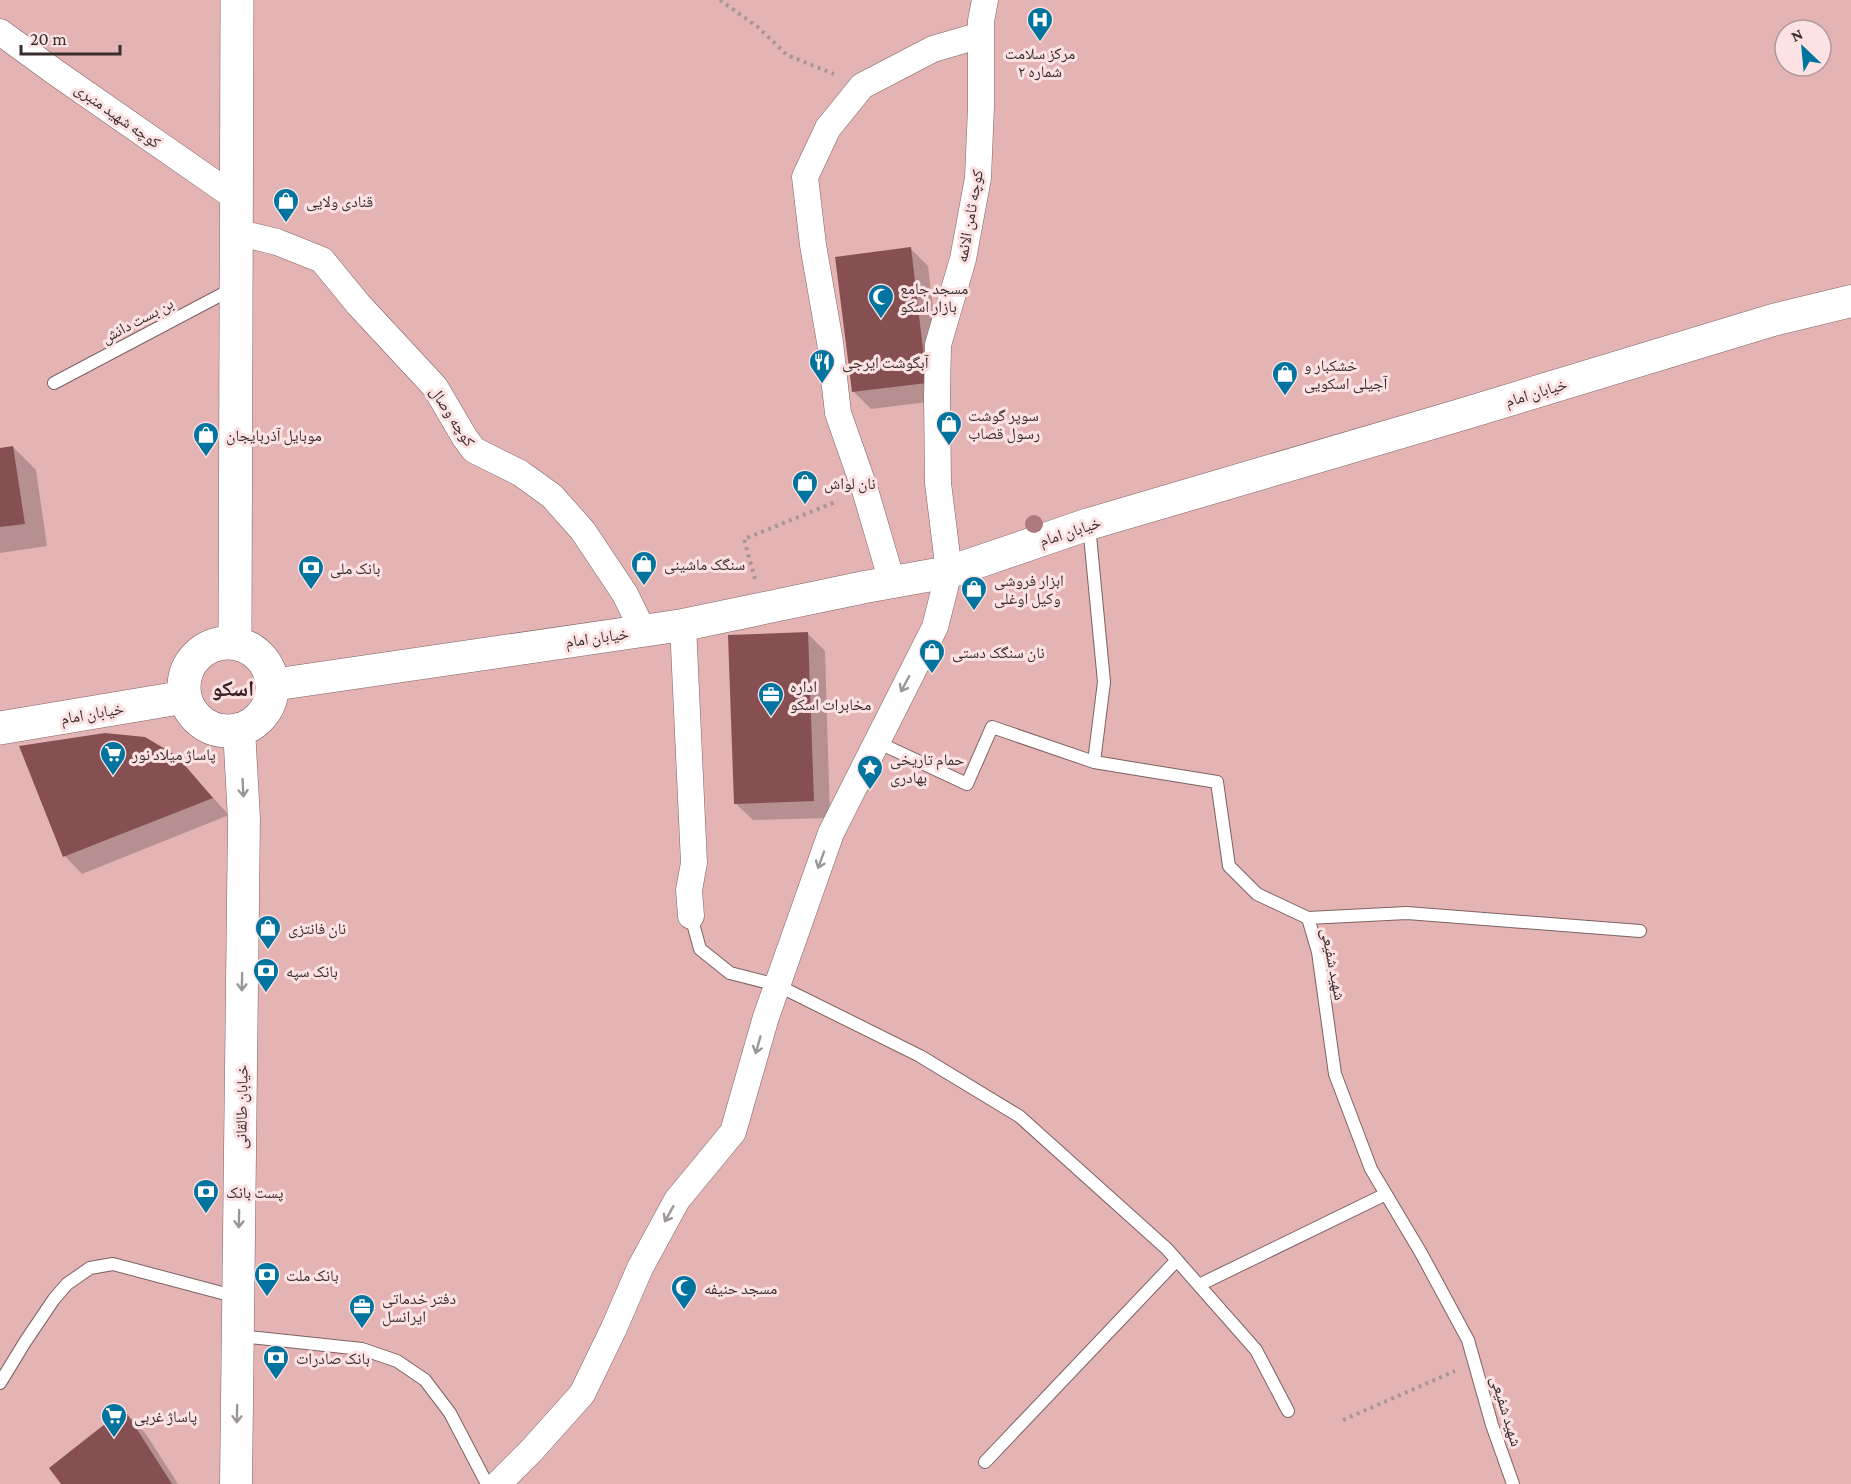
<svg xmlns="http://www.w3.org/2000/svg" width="1851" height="1484" viewBox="0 0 1851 1484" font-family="'Crimson Pro','Noto Naskh Arabic',serif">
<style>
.green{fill:#e4b4b4;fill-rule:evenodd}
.shadow{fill:#0003}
.building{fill:#865052}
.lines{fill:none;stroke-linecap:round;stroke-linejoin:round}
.service-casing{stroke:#7d6262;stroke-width:14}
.minor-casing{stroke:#7d6262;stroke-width:27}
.tertiary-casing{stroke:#7d6262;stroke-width:33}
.secondary-casing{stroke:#7d6262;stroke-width:34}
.path{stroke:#a89494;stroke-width:4;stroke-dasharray:3 4.5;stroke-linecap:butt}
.service{stroke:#fff;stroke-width:12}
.minor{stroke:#fff;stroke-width:26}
.tertiary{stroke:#fff;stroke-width:32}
.secondary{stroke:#fff;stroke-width:33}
.tree{fill:#ad797d}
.oneway{stroke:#9c9696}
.labels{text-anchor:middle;stroke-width:6;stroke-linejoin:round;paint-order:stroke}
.poi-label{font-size:16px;fill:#392d2d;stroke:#fce2e2;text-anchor:start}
.street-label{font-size:16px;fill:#392d2d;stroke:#fce2e2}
.district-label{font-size:22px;font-weight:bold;fill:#392223;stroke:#fce2e2}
</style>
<rect width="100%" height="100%" fill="#fce2e2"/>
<path class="green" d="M0,0H1851V1484H0ZM1785,30H1821V66H1785Z"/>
<path class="shadow" d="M911,249L928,266L944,400L871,409L853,391Z
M13,447L36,470L47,546L0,553V449Z
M808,634L825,651L830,818L753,820L735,803Z
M176,758L229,815L82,874L65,856Z
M124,1411L146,1434L178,1484H63Z"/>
<path class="building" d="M911,247L927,383L852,392L835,257Z
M13,446L25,524L0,527V448Z
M808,632L814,801L734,804L728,635Z
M105,733L145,737L177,756L213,798L63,857L19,746Z
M124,1409L172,1484H61L49,1468Z"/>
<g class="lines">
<defs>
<path id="service" d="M54,383L232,289
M1089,525L1104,682L1094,762L1217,782L1229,866L1257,894L1308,918L1318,952L1335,1074L1371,1169L1421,1253L1468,1340L1492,1425L1513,1484
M877,742L967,784L992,727L1094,762
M691,916L700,949L730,973L777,985L920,1056L1019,1116L1167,1249L1256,1350L1288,1411
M1308,918L1407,913L1640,931
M1199,1285L1386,1194
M239,1336L362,1349L397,1361L425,1380L450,1413L487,1484
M0,1383L25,1342L54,1299L67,1284L90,1268L113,1264L237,1297
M985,1462L1177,1260"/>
<path id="minor" d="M0,32L55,72L236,198
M236,232L277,242L322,260L358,304L435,387L465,438L474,450L520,473L552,496L583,531L625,594L643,631
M892,582L865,490L838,413L830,342L813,245L805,177L828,128L862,86L933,49L981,35
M683,625L694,863L689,890L691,916
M498,1484L531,1451L582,1394L614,1328L640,1268L677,1200L733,1132L766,1017L831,833L935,627L949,572L938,483L937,396L938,345L963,259L978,178L981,107V21L985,0"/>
<path id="tertiary" d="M272,685L683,625L865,587L949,572L1089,524L1460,415L1773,320L1851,301
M236,1484L244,819L239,729"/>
<path id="secondary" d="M235,643L237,0
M184 687a44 44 0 1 1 88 0a44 44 0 1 1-88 0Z
M0,728L185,697"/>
</defs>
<use href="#service" class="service-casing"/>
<use href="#minor" class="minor-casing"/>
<use href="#tertiary" class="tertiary-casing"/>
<use href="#secondary" class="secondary-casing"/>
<path class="path" d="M720,0L759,28L787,55L834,74
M755,579L744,539L838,501
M1343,1420L1455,1371"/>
<use href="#service" class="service"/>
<use href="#minor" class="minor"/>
<use href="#tertiary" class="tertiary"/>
<use href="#secondary" class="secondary"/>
</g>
<circle class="tree" cx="1034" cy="524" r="9"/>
<defs><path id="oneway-shaft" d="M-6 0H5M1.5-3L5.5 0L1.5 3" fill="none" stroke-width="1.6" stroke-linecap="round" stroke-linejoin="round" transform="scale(1.5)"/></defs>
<g class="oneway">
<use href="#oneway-shaft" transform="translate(905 684) rotate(118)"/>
<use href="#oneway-shaft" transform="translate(243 788) rotate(87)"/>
<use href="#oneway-shaft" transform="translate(821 860) rotate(110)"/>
<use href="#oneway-shaft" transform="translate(242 982) rotate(91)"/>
<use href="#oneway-shaft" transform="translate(758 1045) rotate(106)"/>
<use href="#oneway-shaft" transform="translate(669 1214) rotate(119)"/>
<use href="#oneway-shaft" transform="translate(239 1219) rotate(91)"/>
<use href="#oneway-shaft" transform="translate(237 1414) rotate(91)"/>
</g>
<defs>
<symbol id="hospital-pin" viewBox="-11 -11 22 30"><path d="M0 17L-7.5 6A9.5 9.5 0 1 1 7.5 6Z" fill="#00749e" stroke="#fce2e2"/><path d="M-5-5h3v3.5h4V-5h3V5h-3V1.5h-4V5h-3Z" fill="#fff"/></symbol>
<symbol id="shop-pin" viewBox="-11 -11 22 30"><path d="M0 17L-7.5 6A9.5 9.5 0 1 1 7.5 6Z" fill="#00749e" stroke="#fce2e2"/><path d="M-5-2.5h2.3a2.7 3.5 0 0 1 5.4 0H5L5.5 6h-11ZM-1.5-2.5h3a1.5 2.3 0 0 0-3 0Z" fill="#fff"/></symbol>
<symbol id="mosque-pin" viewBox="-11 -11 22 30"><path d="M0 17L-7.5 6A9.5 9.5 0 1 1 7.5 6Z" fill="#00749e" stroke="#fce2e2"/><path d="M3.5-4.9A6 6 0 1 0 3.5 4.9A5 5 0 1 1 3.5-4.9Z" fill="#fff"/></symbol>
<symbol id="restaurant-pin" viewBox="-11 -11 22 30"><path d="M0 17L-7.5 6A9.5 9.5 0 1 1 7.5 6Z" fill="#00749e" stroke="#fce2e2"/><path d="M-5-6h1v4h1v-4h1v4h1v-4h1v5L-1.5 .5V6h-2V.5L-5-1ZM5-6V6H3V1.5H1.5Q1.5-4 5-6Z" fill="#fff"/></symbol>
<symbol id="bank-pin" viewBox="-11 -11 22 30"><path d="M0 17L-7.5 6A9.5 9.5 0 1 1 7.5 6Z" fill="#00749e" stroke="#fce2e2"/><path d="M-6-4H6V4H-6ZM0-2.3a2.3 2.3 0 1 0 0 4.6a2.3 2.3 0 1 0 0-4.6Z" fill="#fff"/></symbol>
<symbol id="office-pin" viewBox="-11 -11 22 30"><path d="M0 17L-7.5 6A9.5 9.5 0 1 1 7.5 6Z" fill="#00749e" stroke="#fce2e2"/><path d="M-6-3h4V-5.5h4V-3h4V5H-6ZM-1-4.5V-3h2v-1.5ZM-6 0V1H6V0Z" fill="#fff"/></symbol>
<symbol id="supermarket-pin" viewBox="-11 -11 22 30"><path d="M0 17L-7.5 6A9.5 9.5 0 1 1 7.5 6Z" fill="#00749e" stroke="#fce2e2"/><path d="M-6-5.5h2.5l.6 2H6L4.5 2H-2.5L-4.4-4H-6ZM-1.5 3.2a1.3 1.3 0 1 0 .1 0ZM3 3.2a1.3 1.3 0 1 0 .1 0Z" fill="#fff"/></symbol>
<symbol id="sight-pin" viewBox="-11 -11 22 30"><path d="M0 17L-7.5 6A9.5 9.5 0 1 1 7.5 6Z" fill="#00749e" stroke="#fce2e2"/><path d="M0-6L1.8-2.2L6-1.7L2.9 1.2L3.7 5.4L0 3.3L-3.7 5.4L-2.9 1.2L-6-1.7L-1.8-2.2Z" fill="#fff"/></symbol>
</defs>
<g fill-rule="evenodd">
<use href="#hospital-pin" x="1025" y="5" width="30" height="40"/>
<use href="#shop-pin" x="271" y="186" width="30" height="40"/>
<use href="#mosque-pin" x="866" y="282" width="30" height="40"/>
<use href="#restaurant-pin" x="807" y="347" width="30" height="40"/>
<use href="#shop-pin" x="1270" y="359" width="30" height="40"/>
<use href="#shop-pin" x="934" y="409" width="30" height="40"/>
<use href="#shop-pin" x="191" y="420" width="30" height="40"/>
<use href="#shop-pin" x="790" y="468" width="30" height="40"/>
<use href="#shop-pin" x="629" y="549" width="30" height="40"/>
<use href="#bank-pin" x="296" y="553" width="30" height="40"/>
<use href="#shop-pin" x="959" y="574" width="30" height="40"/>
<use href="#shop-pin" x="917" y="637" width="30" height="40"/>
<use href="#office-pin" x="756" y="680" width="30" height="40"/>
<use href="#supermarket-pin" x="98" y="739" width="30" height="40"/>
<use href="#sight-pin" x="855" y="753" width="30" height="40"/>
<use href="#shop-pin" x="253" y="913" width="30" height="40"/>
<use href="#bank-pin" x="251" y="956" width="30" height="40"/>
<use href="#bank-pin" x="191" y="1177" width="30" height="40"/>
<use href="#bank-pin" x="252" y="1260" width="30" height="40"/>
<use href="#mosque-pin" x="669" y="1273" width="30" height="40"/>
<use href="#office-pin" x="347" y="1292" width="30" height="40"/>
<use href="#bank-pin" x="261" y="1343" width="30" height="40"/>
<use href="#supermarket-pin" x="99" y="1401" width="30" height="40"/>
</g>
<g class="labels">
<g class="poi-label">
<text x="1040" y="59" text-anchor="middle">مرکز سلامت<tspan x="1040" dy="18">شماره ۲</tspan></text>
<text x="306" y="207">قنادی ولایی</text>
<text x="900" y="294">مسجد جامع<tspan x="900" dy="18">بازار اسکو</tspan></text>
<text x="842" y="368">آبگوشت ایرجی</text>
<text x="1304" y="371">خشکبار و<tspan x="1304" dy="18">آجیلی اسکویی</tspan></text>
<text x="968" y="421">سوپر گوشت<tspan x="968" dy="18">رسول قصاب</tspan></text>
<text x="226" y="441">موبایل آذربایجان</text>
<text x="824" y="489">نان لواش</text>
<text x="664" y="570">سنگک ماشینی</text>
<text x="330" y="574">بانک ملی</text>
<text x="994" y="586">ابزار فروشی<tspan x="994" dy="18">وکیل اوغلی</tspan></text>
<text x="952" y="658">نان سنگک دستی</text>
<text x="790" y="692">اداره<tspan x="790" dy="18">مخابرات اسکو</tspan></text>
<text x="132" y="760">پاساژ میلاد نور</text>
<text x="890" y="765">حمام تاریخی<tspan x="890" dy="18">بهادری</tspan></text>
<text x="288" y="934">نان فانتزی</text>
<text x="286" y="977">بانک سپه</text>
<text x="226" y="1198">پست بانک</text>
<text x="286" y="1281">بانک ملت</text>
<text x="704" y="1294">مسجد حنیفه</text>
<text x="382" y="1304">دفتر خدماتی<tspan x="382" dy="18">ایرانسل</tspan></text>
<text x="296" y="1364">بانک صادرات</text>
<text x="134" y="1422">پاساژ غربی</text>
</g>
<g class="street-label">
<text transform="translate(118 115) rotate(35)" y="6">کوچه شهید منبری</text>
<text transform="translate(969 216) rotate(-80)" y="6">کوچه ثامن الائمه</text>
<text transform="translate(137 320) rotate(-28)" y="6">بن بست دانش</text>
<text transform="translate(1536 392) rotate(-17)" y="6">خیابان امام</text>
<text transform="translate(453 416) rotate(57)" y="6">کوچه وصال</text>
<text transform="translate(1070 531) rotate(-18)" y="6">خیابان امام</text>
<text transform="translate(597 637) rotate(-8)" y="6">خیابان امام</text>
<text transform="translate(92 713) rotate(-10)" y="6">خیابان امام</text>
<text transform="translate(1334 964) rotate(79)" y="6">شهید شفیعی</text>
<text transform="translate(241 1107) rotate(-89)" y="6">خیابان طالقانی</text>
<text transform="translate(1507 1411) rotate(73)" y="6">شهید شفیعی</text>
</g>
<g class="district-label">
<text x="233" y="696">اسکو</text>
</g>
</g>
<g transform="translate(1803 48) rotate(334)"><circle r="28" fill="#fce2e2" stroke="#ae9a9a" stroke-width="1.5"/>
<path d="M0-4.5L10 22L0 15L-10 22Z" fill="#00749e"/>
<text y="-9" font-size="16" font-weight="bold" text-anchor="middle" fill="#392d2d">N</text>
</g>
<path d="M21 45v9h99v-9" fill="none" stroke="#392d2d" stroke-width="3"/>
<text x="30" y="45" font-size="18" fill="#392d2d" stroke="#fce2e2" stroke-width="4.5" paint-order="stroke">20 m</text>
</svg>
